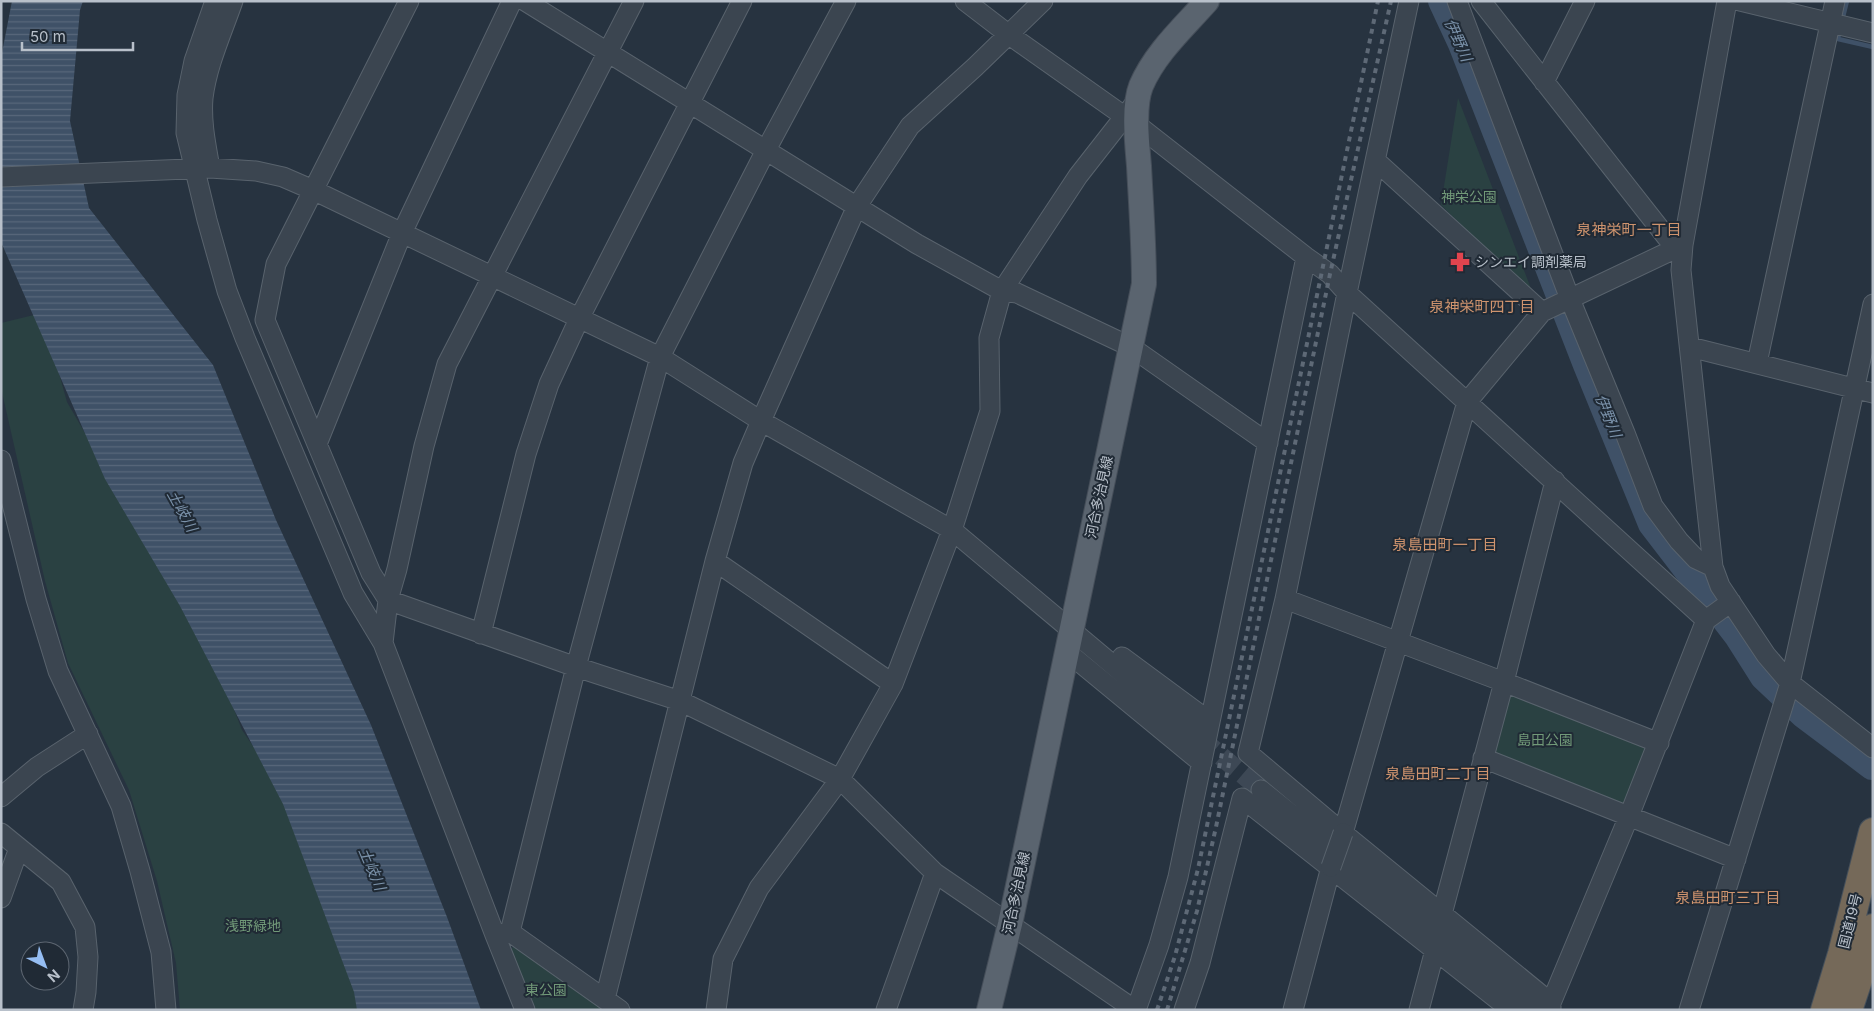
<svg xmlns="http://www.w3.org/2000/svg" width="1874" height="1011" viewBox="0 0 1874 1011" font-family="Inter,'Noto Sans JP',sans-serif">
<style>
.park{fill:#2a4142}
.water{fill:url(#water-rules)}
.lines{fill:none;stroke-linecap:round;stroke-linejoin:round}
.stream{stroke:#3f5167;stroke-width:4.5}
.river{stroke:#3f5167;stroke-width:26}
.minor-tunnel{stroke:#3d4855;stroke-width:19;stroke-dasharray:19 9;stroke-linecap:butt}
.minor-casing{stroke:#59636d;stroke-width:21}
.major-casing{stroke:#454e59;stroke-width:26}
.highway-casing{stroke:#46505a;stroke-width:30}
.minor{stroke:#3b4550;stroke-width:19}
.major{stroke:#5a646f;stroke-width:24}
.highway{stroke:#756959;stroke-width:28}
.rail{stroke:#5e6976;stroke-width:4;stroke-dasharray:5 5;stroke-linecap:butt}
.minor-bridge-casing{stroke:#59636d;stroke-width:21;stroke-linecap:butt}
.minor-bridge{stroke:#3b4550;stroke-width:19}
.labels{text-anchor:middle;stroke-width:4;stroke-linejoin:round;paint-order:stroke}
.park-label{font-size:14px;fill:#719978;stroke:#202a35}
.poi-label{font-size:14px;fill:#b8c0ca;stroke:#202a35;text-anchor:start}
.street-label{font-size:14px;fill:#b8c0ca;stroke:#202a35}
.water-label{font-size:15px;font-style:italic;fill:#7b92aa;stroke:#202a35}
.neighbourhood-label{font-size:15px;fill:#cf946e;stroke:#202a35}
</style>
<defs>
<pattern id="water-rules" width="6" height="5" patternUnits="userSpaceOnUse" patternTransform="scale(1.25)"><rect width="6" height="5" fill="#3f5167"/><path d="M0 2.5h6" fill="none" stroke="#59687b"/></pattern>
</defs>
<rect width="100%" height="100%" fill="#273340"/>
<path class="park" d="M1458,98L1530,286L1533,296L1441,205Z
M42,313L67,402L160,563L200,622L242,730L291,802L368,1010H180L176,963L157,881L129,790L68,663L45,581L1,388V323Z
M1514,692L1649,748L1623,807L1497,757L1494,750L1508,694Z
M514,946L608,1010H533L509,951Z"/>
<path class="water" d="M12,1H83L80,10L70,121L89,208L213,365L276,520L371,725L447,917L481,1010H357L354,992L283,804L180,606L105,479L1,242V58Z"/>
<g class="lines">
<path class="stream" d="M1842,21L1847,1
M1840,29L1838,39L1873,47"/>
<path class="river" d="M1441,1L1461,44L1586,365L1651,524L1737,636L1763,677L1803,715L1872,767"/>
<path class="minor-tunnel" d="M1200,738L1261,790"/>
<defs>
<path id="minor" d="M215,1L194,61L187,95L186,133L207,220L227,291L245,338L353,593L383,643L495,935L525,1010
M409,1L276,264L265,320L371,573L388,600L576,667L680,701L840,779L935,873L1135,1010
M525,1L917,244L1002,291L1017,293L1131,347L1268,443
M965,1L1008,34L1124,116
M1409,1L1347,293L1285,599L1248,753L1343,833L1551,1003
M1457,1L1570,299L1625,433L1653,506L1679,541L1696,559L1713,567
M1481,1L1668,239L1683,245
M1727,1L1683,245L1681,270L1713,567L1720,586L1766,655L1790,683L1873,748
M1740,1L1873,33
M1544,82L1585,1
M1136,124L1306,257L1330,274L1347,293L1706,620
M1376,161L1542,312
M210,168C206,145 201,122 203,98C207,65 222,33 233,1
M1,177L210,168L256,171L283,177L313,190L660,357L761,421L952,530L1200,738
M1690,347L1873,393
M1757,363L1835,1
M317,444L402,233L512,1
M1,460L36,599L58,671L121,806L140,871L161,952L166,1010
M715,561L893,684
M1285,599L1504,682L1659,743
M481,634L526,454L549,384L579,319L742,1
M383,643L388,600L397,569L424,446L447,364L634,1
M1066,651L1202,763
M1122,657L1210,722
M1483,758L1736,859
M1261,790L1534,1010
M1,797L37,767L88,734
M1,833L61,882L85,927L88,957L86,992L83,1010
M1343,833L1467,402L1542,312L1683,245
M1,898L19,848
M1442,914L1504,682L1555,481
M510,932L620,1010
M495,935L510,932L576,667L660,357L766,150L846,1
M605,999L715,561L743,463L761,421L857,206L910,126L975,67L1043,1
M716,1010L723,959L759,888L840,779L893,684L952,530L990,411L989,338L1002,291L1078,176L1139,98
M886,1010L935,873
M1136,1010L1159,945L1178,877L1306,257
M1184,1010L1200,963L1242,798L1511,1010
M1293,1010L1331,867
M1419,1010L1435,950
M1551,1010V1003L1629,816L1706,620L1731,602
M1689,1010L1790,683L1873,304"/>
<path id="major" d="M989,1010L1010,924L1144,284C1144,245 1141,205 1139,166C1137,143 1133,106 1141,86C1155,53 1184,27 1207,1"/>
<path id="highway" d="M1825,1010L1842,954L1873,832
M1848,1010L1864,962L1873,928"/>
</defs>
<use href="#minor" class="minor-casing"/>
<use href="#major" class="major-casing"/>
<use href="#highway" class="highway-casing"/>
<use href="#minor" class="minor"/>
<use href="#major" class="major"/>
<use href="#highway" class="highway"/>
<path class="rail" d="M1157,1010L1175,956L1198,869L1378,1
M1167,1010L1197,911L1216,827L1330,274L1391,1"/>
<defs>
<path id="minor-bridge" d="M1331,867L1343,833"/>
</defs>
<use href="#minor-bridge" class="minor-bridge-casing"/>
<use href="#minor-bridge" class="minor-bridge"/>
</g>
<defs>
<symbol id="pharmacy-bare" viewBox="-9 -9 18 18"><path d="M-2-6h4v4h4v4h-4v4h-4v-4h-4v-4h4Z" fill="#e0444e" stroke="#202a35" stroke-width="2.5" paint-order="stroke"/></symbol>
</defs>
<g fill-rule="evenodd">
<use href="#pharmacy-bare" x="1446" y="248" width="28" height="28"/>
</g>
<g class="labels">
<g class="park-label">
<text x="1469" y="202">神栄公園</text>
<text x="1545" y="745">島田公園</text>
<text x="253" y="931">浅野緑地</text>
<text x="546" y="995">東公園</text>
</g>
<g class="poi-label">
<text x="1475" y="267">シンエイ調剤薬局</text>
</g>
<g class="street-label">
<text transform="translate(1099 497) rotate(-78)" y="5">河合多治見線</text>
<text transform="translate(1016 893) rotate(-78)" y="5">河合多治見線</text>
<text transform="translate(1850 921) rotate(-76)" y="5">国道19号</text>
</g>
<g class="water-label">
<text transform="translate(1458 40) rotate(66)" y="5">伊野川</text>
<text transform="translate(1608 416) rotate(68)" y="5">伊野川</text>
<text transform="translate(182 511) rotate(61)" y="5">土岐川</text>
<text transform="translate(372 869) rotate(67)" y="5">土岐川</text>
</g>
<g class="neighbourhood-label">
<text x="1629" y="235">泉神栄町一丁目</text>
<text x="1482" y="312">泉神栄町四丁目</text>
<text x="1445" y="550">泉島田町一丁目</text>
<text x="1438" y="779">泉島田町二丁目</text>
<text x="1728" y="903">泉島田町三丁目</text>
</g>
</g>
<rect width="1874" height="1011" fill="none" stroke="#b8c0ca" stroke-width="5"/>
<g transform="translate(45 966) rotate(138)"><circle r="24" fill="#202a35" stroke="#5d6671"/>
<path d="M0-4L9 19L0 12L-9 19Z" fill="#95bdf2"/>
<text y="-8" font-size="14" font-weight="bold" text-anchor="middle" fill="#b8c0ca">N</text>
</g>
<path d="M22 42v8h111v-8" fill="none" stroke="#b8c0ca" stroke-width="2.5"/>
<text x="30" y="42" font-size="15" fill="#b8c0ca" stroke="#202a35" stroke-width="4" paint-order="stroke">50 m</text>
</svg>
